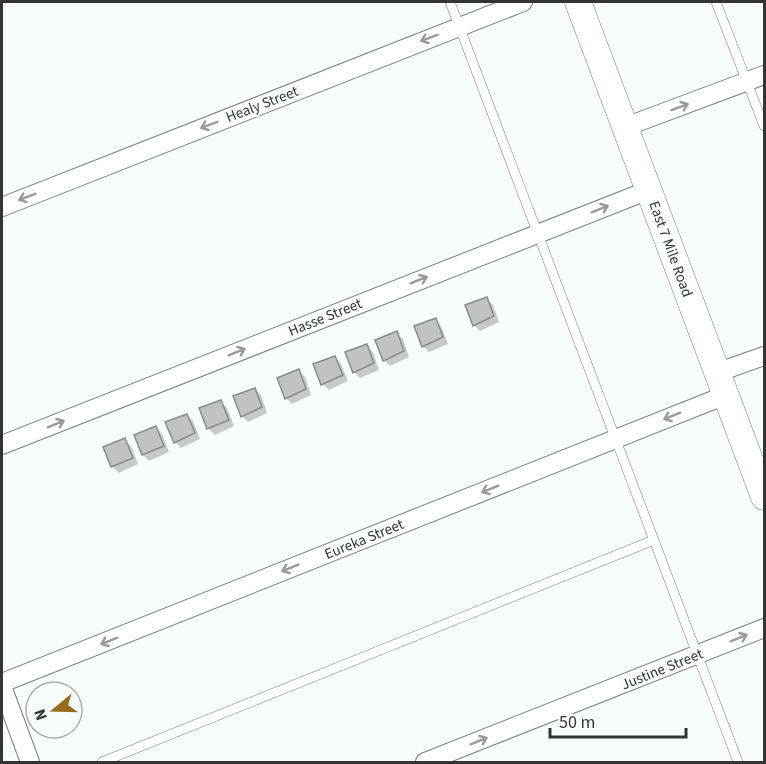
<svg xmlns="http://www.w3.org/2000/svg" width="766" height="764" viewBox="0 0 766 764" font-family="'Source Sans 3',sans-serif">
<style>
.shadow{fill:#0003}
.building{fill:#bfc4c0;stroke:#898d8a;stroke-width:1.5}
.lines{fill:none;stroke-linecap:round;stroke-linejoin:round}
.lane-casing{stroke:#7a7f7d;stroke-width:10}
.street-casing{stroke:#7a7f7d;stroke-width:20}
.secondary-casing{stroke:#7a7f7d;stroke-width:27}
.lane{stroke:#fff;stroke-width:9}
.street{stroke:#fff;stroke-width:18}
.secondary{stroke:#fff;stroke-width:26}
.oneway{stroke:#999a9a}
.labels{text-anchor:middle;stroke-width:4.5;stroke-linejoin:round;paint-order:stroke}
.street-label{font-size:15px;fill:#333535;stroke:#f7fdfb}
</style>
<rect width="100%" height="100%" fill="#f7fdfb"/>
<path class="shadow" d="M487,299L493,305L499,322L480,331L474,325Z
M435,320L441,326L448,344L429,352L423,346Z
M396,333L403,339L409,357L390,366L384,360Z
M366,346L373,352L379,370L360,378L354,372Z
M335,357L341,364L348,381L329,390L323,384Z
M299,371L305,377L311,395L292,404L286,398Z
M255,389L261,395L267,413L248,422L242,416Z
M221,402L227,408L234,426L215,435L209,429L201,409Z
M187,415L193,421L200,439L181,448L175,442Z
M156,428L162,434L169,452L149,461L143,455L136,436Z
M125,440L131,446L138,464L119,473L113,467L105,448Z"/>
<path class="building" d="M487,297L494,316L473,326L465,305Z
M436,318L443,337L422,347L414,326Z
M397,331L404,351L383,361L375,340Z
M367,344L374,363L353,373L345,352Z
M335,356L343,375L321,385L313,364Z
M299,369L306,389L285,399L277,378Z
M255,388L262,407L241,417L233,396Z
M221,400L229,420L207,429L199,408Z
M187,414L195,433L174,443L165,422Z
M156,426L164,446L142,455L134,435Z
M125,438L133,458L111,467L103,447Z"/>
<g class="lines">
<defs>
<path id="lane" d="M450,2L738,762
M716,2L764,126
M102,762L654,540"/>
<path id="street" d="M625,127L764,75
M2,207L523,2
M716,373L764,356
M2,445L649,190
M2,683L726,395
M2,686L30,762
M425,762L764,628"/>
<path id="secondary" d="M578,2L764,497"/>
</defs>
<use href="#lane" class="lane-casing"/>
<use href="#street" class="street-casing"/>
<use href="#secondary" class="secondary-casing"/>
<use href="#lane" class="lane"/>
<use href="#street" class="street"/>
<use href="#secondary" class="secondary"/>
</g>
<defs><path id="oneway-shaft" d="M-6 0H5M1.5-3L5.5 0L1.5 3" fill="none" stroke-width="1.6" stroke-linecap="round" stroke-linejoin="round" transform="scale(1.5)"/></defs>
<g class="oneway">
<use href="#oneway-shaft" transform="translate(429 38) rotate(159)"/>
<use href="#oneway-shaft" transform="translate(680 107) rotate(-21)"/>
<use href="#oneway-shaft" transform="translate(209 125) rotate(159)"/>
<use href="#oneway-shaft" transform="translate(27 197) rotate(159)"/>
<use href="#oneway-shaft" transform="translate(600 209) rotate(-22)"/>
<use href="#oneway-shaft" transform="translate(419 280) rotate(-22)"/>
<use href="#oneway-shaft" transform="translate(237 352) rotate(-22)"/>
<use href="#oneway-shaft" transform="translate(672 416) rotate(158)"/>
<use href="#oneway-shaft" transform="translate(56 424) rotate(-22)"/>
<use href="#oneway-shaft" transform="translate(490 489) rotate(158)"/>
<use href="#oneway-shaft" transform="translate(290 568) rotate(158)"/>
<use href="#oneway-shaft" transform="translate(739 638) rotate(-22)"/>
<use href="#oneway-shaft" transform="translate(109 641) rotate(158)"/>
<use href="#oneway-shaft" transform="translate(479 741) rotate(-22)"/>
</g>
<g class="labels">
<g class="street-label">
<text transform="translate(262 104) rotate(-21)" y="5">Healy Street</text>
<text transform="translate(671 249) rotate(70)" y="5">East 7 Mile Road</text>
<text transform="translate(325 317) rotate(-22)" y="5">Hasse Street</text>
<text transform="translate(364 539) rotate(-22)" y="5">Eureka Street</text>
<text transform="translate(662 669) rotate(-22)" y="5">Justine Street</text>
</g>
</g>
<rect width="766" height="764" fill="none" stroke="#333535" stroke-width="6"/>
<g transform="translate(54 710) rotate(251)"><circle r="28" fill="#f7fdfb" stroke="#a9adac" stroke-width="1.5"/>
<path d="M0-4.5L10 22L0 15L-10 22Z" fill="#996c1c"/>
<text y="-9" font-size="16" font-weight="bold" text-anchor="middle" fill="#333535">N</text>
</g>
<path d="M550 728v9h136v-9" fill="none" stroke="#333535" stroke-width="3"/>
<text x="559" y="728" font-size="18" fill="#333535" stroke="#f7fdfb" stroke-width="4.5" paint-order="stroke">50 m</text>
</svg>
